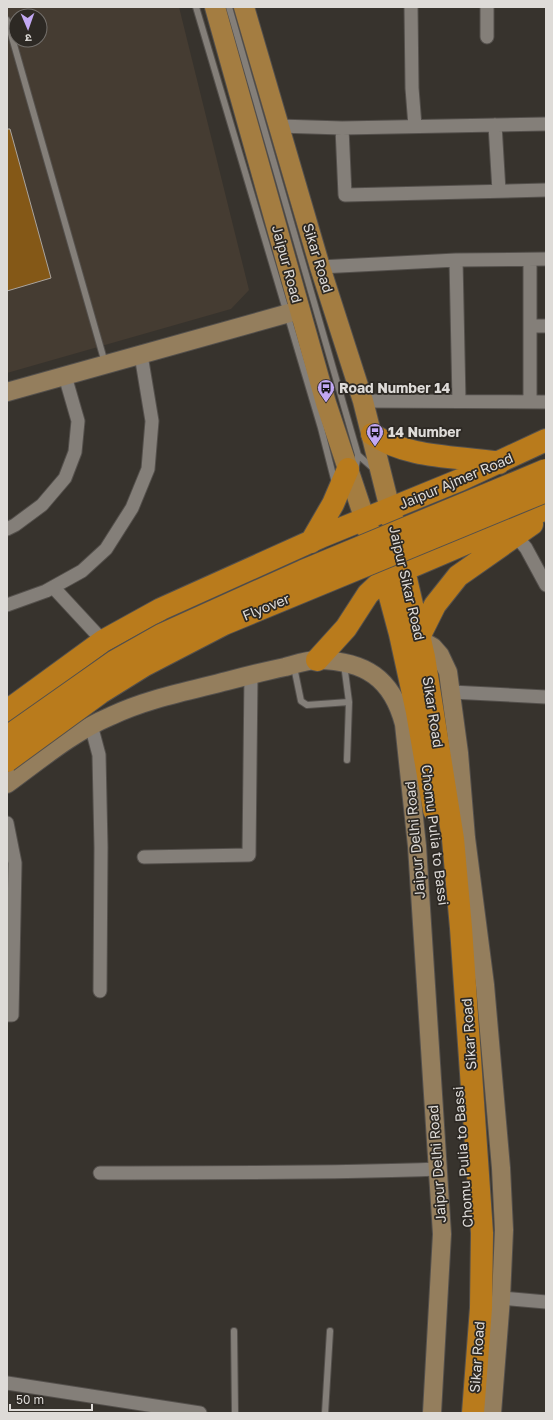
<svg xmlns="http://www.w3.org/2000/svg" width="553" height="1420" viewBox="0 0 553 1420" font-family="'Golos Text','Noto Sans Devanagari',sans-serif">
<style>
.built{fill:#453c32;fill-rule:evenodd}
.building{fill:#845817;stroke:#aaa49e}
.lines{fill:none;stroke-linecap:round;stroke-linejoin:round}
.lane-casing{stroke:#54504c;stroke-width:8}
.street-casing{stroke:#54504c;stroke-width:15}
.secondary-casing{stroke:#54504c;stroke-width:20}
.primary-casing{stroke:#54504c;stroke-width:22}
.highway-casing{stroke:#54504c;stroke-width:24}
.lane{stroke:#847f79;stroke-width:6}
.street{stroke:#847f79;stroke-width:13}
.secondary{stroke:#947e5d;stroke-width:18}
.primary{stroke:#a47d41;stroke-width:20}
.highway{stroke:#b97b1c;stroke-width:22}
.highway-bridge-casing{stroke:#54504c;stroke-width:24;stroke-linecap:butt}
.highway-bridge{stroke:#b97b1c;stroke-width:22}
.labels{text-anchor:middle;stroke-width:3.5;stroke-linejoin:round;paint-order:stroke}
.street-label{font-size:14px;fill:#dedbd8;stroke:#2d2924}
.poi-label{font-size:14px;font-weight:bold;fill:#dedbd8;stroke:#2d2924;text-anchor:start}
</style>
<rect width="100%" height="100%" fill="#37332d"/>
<path class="built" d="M7,7H179L249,290L231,309L7,373ZM16,16H40V40H16Z"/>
<path class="building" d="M7,129H10L51,278L7,291Z"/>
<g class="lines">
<defs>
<path id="lane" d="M196,7L321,428L335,483
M229,7L358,455L355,471
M7,20L105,363
M358,455L374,469
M344,664L349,702L347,760
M294,667L301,701L307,705L349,702
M234,1331L235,1413
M325,1413L330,1331"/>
<path id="street" d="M411,7L412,88L415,126
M487,7V37
M546,124L342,128L345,195L546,190
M495,125L499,191
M279,126L342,128
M456,260L459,401
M530,260V402
M320,267L456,260L546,259
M531,326H546
M363,401L546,402
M7,529L15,525L42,505L65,478L75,452L78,421L65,376
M516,536L526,548L546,585
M53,587L103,641
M7,605L46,591L82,571L106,549L132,508L148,469L152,421L141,355
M451,692L546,697
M91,725L99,755L101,847L100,991
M7,823L15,863L12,1015H7
M144,857L249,855L251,675
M100,1173C212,1172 325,1174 437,1169
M501,1298L546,1302
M7,1383L200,1413"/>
<path id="secondary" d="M7,392L300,310
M421,640L433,647L440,655L448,672L459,753L466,838L485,985L501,1168L504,1230L501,1298L492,1413
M7,784C40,760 73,732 111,716C147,699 188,691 227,681C246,676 266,671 285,667C296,664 307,660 318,660C365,661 392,678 404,724L417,846L442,1234L432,1413"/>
<path id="primary" d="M215,7L326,403L365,520
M244,7L320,267L363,401L390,509"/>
<path id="highway" d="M372,434C408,459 457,456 499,463
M390,509L424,657L453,839L461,928L482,1233L481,1308L473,1413
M365,520L385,578L400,634L417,712L434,810
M311,542L333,504L348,469
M420,635L435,605L458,576L532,524
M317,660L346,628L368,594L385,578L546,509
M7,711L103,641L161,609L323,536L460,480L546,440"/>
</defs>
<use href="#lane" class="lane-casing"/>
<use href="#street" class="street-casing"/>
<use href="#secondary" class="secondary-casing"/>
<use href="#primary" class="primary-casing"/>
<use href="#highway" class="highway-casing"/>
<use href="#lane" class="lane"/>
<use href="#street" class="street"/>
<use href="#secondary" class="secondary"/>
<use href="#primary" class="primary"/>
<use href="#highway" class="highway"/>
<defs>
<path id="highway-bridge" d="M7,737L115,661L161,635L303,571L546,470
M7,761L100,693L145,665L224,624L546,491"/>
</defs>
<use href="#highway-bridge" class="highway-bridge-casing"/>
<use href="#highway-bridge" class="highway-bridge"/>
</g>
<defs>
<symbol id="bus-pin" viewBox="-11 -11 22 30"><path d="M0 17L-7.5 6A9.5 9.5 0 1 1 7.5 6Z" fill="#c2a8f3" stroke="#2d2924"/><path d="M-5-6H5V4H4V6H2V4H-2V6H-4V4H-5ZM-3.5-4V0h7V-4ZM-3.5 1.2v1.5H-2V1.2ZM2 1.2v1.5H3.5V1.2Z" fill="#111"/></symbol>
</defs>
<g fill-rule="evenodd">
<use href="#bus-pin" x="316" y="378" width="20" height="27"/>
<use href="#bus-pin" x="365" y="422" width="20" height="27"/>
</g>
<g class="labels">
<g class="street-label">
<text transform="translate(318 258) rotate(73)" y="5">Sikar Road</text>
<text transform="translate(287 264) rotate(75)" y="5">Jaipur Road</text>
<text transform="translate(456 481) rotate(-23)" y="5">Jaipur Ajmer Road</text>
<text transform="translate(407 583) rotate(77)" y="5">Jaipur Sikar Road</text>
<text transform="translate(266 607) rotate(-22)" y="5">Flyover</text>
<text transform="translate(433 712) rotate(81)" y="5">Sikar Road</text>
<text transform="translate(435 835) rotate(83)" y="5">Chomu Pulia to Bassi</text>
<text transform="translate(415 840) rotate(-95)" y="5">Jaipur Delhi Road</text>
<text transform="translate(469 1034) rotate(-94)" y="5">Sikar Road</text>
<text transform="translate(463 1157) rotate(-94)" y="5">Chomu Pulia to Bassi</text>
<text transform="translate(437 1164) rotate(-94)" y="5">Jaipur Delhi Road</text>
<text transform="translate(477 1357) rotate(-86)" y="5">Sikar Road</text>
</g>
<g class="poi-label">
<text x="339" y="393">Road Number 14</text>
<text x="388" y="437">14 Number</text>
</g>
</g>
<rect width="553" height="1420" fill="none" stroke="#dedbd8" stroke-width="16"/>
<g transform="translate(28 28) rotate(178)"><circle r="19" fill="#2d2924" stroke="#74706c"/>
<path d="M0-3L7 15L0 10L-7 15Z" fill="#c2a8f3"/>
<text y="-6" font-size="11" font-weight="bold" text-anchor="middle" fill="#dedbd8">उ</text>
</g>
<path d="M10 1404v6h82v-6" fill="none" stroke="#dedbd8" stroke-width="2"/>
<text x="16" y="1404" font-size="12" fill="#dedbd8" stroke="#2d2924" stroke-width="3" paint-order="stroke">50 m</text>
</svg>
